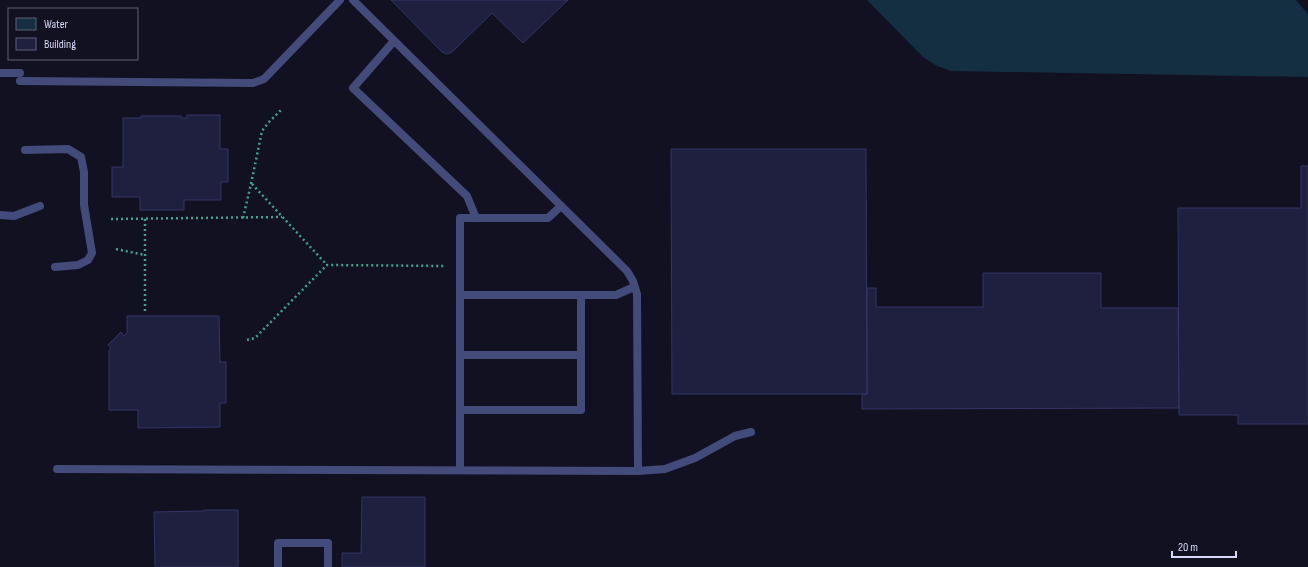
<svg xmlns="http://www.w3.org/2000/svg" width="1308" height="567" viewBox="0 0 1308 567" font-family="'Sofia Sans Condensed',sans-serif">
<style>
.water{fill:#142f41}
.building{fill:#1f1f3f;stroke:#343468}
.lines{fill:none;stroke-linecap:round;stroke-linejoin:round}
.path{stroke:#3fa58a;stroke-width:2.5;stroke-dasharray:2 3;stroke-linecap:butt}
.lane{stroke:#424b7a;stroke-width:8}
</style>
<rect width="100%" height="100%" fill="#111121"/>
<path class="water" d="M867,0H1296L1308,14V77L951,71L937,66L923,57Z"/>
<path class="building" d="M391,0H568L523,43L492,13L453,51L450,53L447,54L442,52Z
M187,115H220V149H228V182H221V200H184V210H140V197H112V167H123V118H141V116H181V118H187Z
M671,149H866L867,394H672Z
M1301,166H1308V424H1238V415H1179L1178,208H1301Z
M983,273H1101V308H1178L1179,408L862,409V394H867V288H876V307H983Z
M127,316H219L220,362H226V403H220V427L138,428V410H109V351L111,348L108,345L121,332L124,336L127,333Z
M362,497H425V567H342V553H361Z
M204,510H238V567H155L154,512L204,511Z"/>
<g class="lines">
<path class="path" d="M252,184L327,265
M243,218L251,184L262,131L268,123L282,109
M111,219L282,217
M145,219V312
M116,249L145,255
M247,340L255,338L327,265L446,266"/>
<path class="lane" d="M353,0L627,271L633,281L637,294L638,471
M394,41L353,88L467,196L476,218
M0,73H20
M20,81L253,83L264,79L340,0
M25,150L68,149L81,157L84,172V205L92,253L88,260L78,265L55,267
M0,215L14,216L40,206
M460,295H616L634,287
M460,355H581
M460,410H581V295
M57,469L638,471L665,469L695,458L735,436L751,432
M460,470V218H548L561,206
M278,567V543H328V567"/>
</g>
<rect x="8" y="8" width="130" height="52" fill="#111121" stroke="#606177"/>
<rect x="16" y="18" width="20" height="12" fill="#142f41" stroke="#606177"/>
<text x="44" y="28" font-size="12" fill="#d6d9f9">Water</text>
<rect x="16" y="38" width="20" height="12" fill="#1f1f3f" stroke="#606177"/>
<text x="44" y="48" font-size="12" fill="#d6d9f9">Building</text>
<path d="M1172 551v6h64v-6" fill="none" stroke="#d6d9f9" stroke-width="2"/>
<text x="1178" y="551" font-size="12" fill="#d6d9f9" stroke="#111121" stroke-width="3" paint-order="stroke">20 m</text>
</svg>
